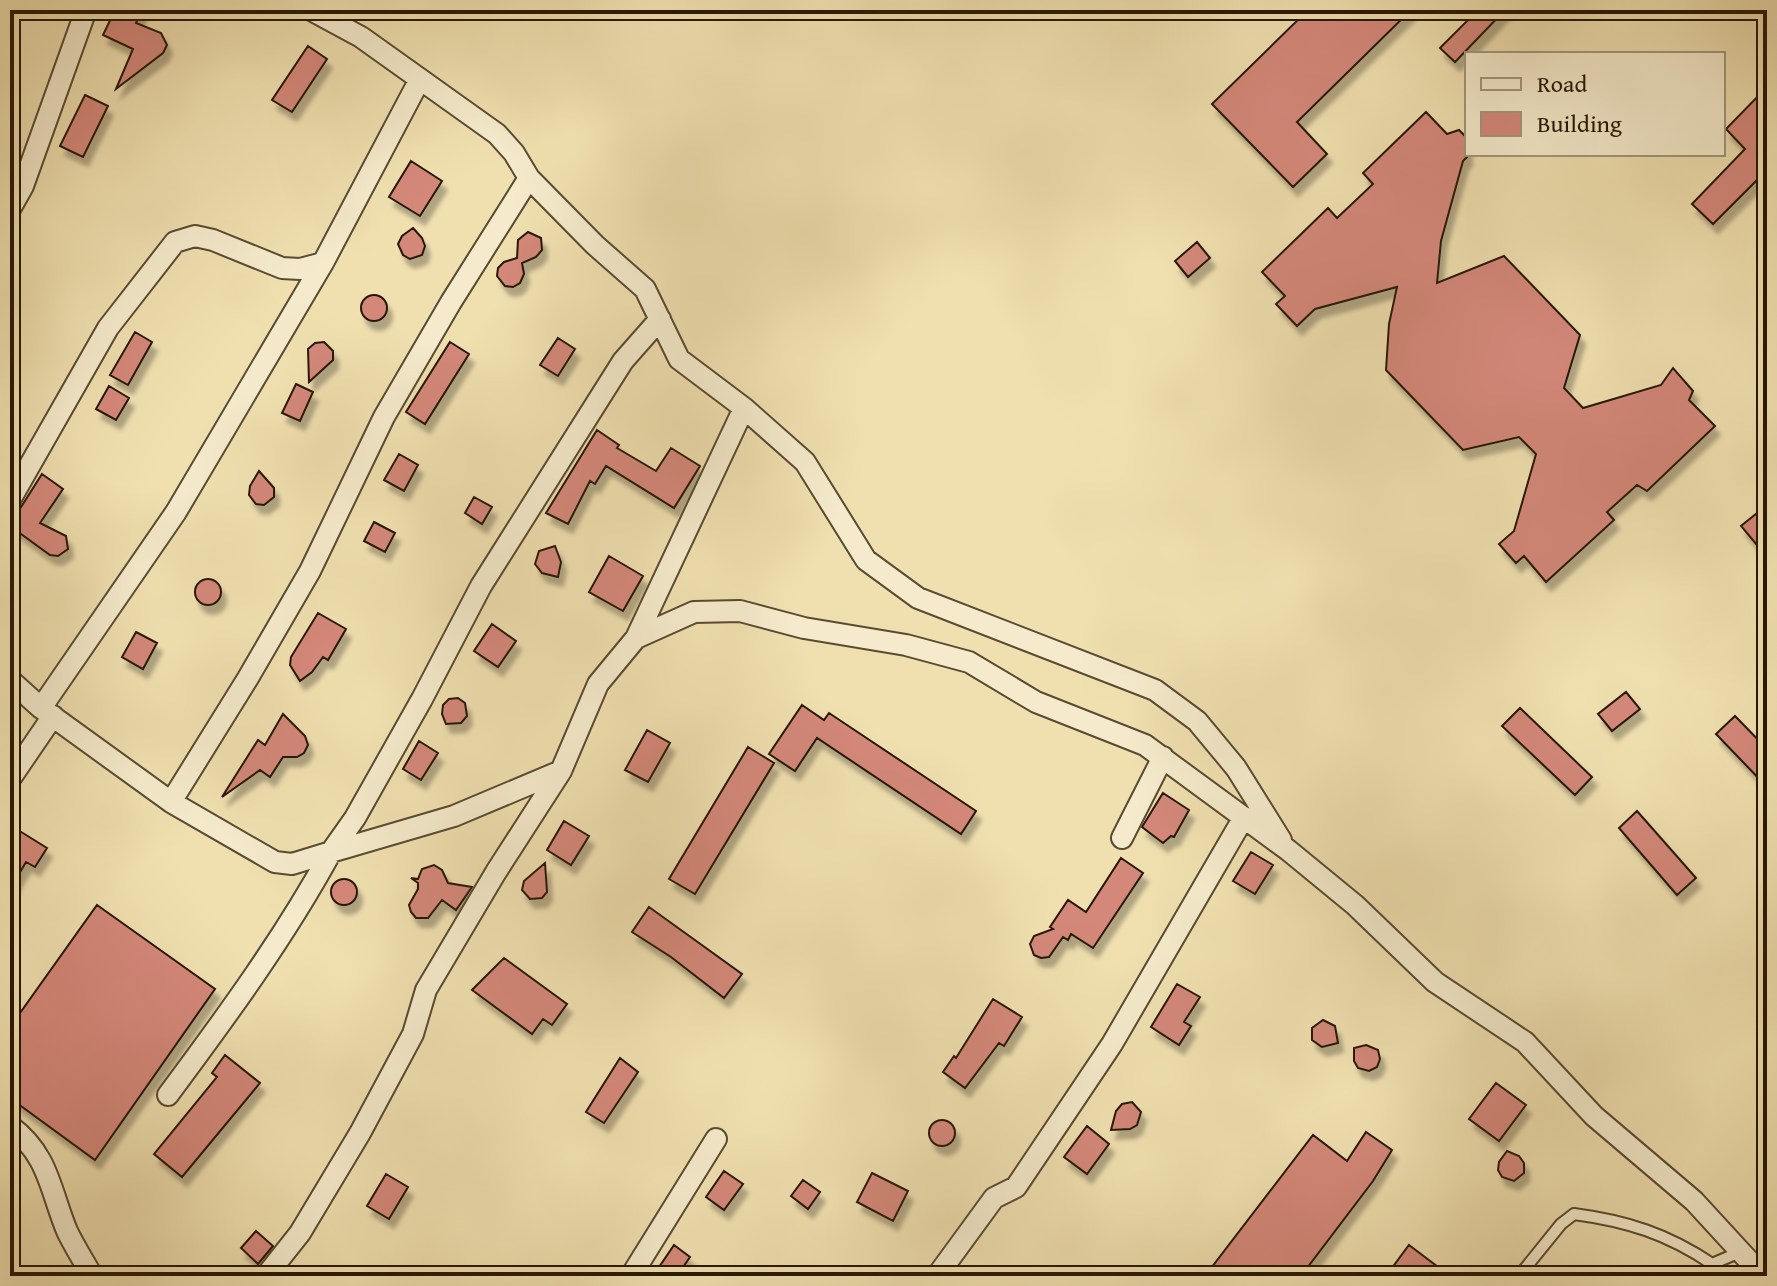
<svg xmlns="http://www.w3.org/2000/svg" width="1777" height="1286" viewBox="0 0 1777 1286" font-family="'Gentium Book Plus',serif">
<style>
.building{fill:#d4887a;stroke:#271807;stroke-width:2;filter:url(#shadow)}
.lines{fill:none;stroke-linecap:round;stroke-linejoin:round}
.service-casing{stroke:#594a31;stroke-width:14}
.minor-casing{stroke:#594a31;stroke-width:24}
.service{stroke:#f5ebcc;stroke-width:10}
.minor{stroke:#f5ebcc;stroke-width:20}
</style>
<defs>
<filter id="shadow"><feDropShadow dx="5" dy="9" stdDeviation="2" flood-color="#0004"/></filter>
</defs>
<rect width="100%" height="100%" fill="#f0e0b0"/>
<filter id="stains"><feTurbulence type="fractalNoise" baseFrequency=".0025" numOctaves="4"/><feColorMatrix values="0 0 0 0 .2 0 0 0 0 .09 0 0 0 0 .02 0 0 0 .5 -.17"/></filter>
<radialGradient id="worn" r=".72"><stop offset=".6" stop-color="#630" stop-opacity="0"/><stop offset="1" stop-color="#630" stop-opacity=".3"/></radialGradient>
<path class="building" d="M115,10H142L136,23L161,33L167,45L163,53L116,89L133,49L103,35Z
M1308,10H1411L1297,122L1327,154L1293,187L1212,104Z
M1478,10H1505L1455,62L1440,48Z
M308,46L327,59L292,112L272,100Z
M1767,87V170L1713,224L1692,204L1745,149L1726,129Z
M85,95L108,106L83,157L60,146Z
M1426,112L1447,134L1459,130L1467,138V157L1463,161L1441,241L1437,283L1504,256L1580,335L1564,388L1583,408L1661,385L1673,368L1693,391L1689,400L1715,426L1647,491L1637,485L1607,512L1614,520L1546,582L1524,556L1516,563L1499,544L1514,531L1536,454L1519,437L1463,450L1386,370L1389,324L1397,287L1315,309L1297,326L1276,304L1285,296L1262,272L1328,208L1337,218L1373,184L1363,173Z
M411,161L442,181L420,216L389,197Z
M413,228L422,238L425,246L422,255L410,259L403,255L398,244L402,236Z
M528,232L541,238L542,250L536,257L522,263L524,274L520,283L513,287L505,286L497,276L498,268L504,262L517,258L518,240Z
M1197,242L1210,258L1188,277L1175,261Z
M361 308a13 13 0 1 1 26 0a13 13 0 1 1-26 0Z
M135,332L152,342L128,385L110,375Z
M558,338L575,349L558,376L540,365Z
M324,342L333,351V360L309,382L308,349L315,343Z
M450,342L469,354L425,424L406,412Z
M296,384L313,392L300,421L282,413Z
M109,386L129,398L116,420L96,409Z
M597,430L619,445L617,448L656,471L671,448L700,466L674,508L606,466L595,484L590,481L568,524L546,513Z
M399,454L418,465L404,491L384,480Z
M259,471L274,488V497L264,505L256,504L249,495L250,486Z
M42,474L63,489L40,523L66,536L68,549L58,556L50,555L10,526V513H15L21,507Z
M474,497L492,507L482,524L465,513Z
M1767,505V557L1741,526Z
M374,522L395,533L385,552L364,541Z
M555,546L561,562L558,577L542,573L535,564L539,551Z
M609,556L643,576L623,611L589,592Z
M195 592a13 13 0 1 1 26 0a13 13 0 1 1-26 0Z
M318,613L346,629L328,660L323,657L312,672L300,681L290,665L291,657Z
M492,624L516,641L498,667L474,651Z
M136,632L157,643L143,669L122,657Z
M1626,692L1640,709L1612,731L1598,714Z
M458,698L465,703L467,716L461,723L446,724L442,714L443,705L449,699Z
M802,705L824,720L829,713L976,811L961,834L817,738L795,771L769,754Z
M1520,708L1592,777L1575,795L1502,726Z
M283,714L305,736L308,745L304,753L297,757H283L270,777L260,770L222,797L258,740L265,745Z
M1735,716L1767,749V787L1716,734Z
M647,730L670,743L648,782L625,770Z
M419,741L438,753L421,780L403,769Z
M748,747L774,763L695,894L669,879Z
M1163,793L1189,810L1174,837L1171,836L1163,843L1142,827Z
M1637,811L1696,878L1677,895L1619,828Z
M564,821L589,836L571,865L547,850Z
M10,825L47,848L35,867L26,862L10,889Z
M1251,852L1273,865L1255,894L1233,881Z
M1121,858L1143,873L1093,948L1071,934L1068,940L1063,937L1049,957L1041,958L1034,955L1030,944L1034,936L1053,929L1050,927L1068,900L1086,912Z
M545,863L547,892L542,898L530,899L522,890L524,881Z
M434,865L442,870L448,883L472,887L456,910L442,900L428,918H416L411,912L409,905L418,889V883L411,878L418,879L422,869Z
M331 892a13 13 0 1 1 26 0a13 13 0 1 1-26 0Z
M97,905L215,989L95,1160L10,1098V1027Z
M649,907L742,974L724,998L671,957L632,932Z
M504,958L567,1004L552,1025L543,1019L532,1034L472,990Z
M1177,984L1200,997L1184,1022L1191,1026L1179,1045L1151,1027Z
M993,999L1022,1017L1004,1046L999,1043L965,1088L943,1072L954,1056L956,1058Z
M1323,1020L1335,1026L1338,1043L1322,1047L1312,1040V1028Z
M1366,1045L1378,1050L1380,1059L1377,1067L1369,1071L1358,1068L1354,1061V1048Z
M225,1055L260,1083L182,1177L154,1154L217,1077L212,1073Z
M620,1058L638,1072L604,1123L586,1112Z
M1496,1083L1526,1105L1499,1141L1469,1119Z
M1132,1102L1141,1112L1137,1125L1130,1129L1111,1130L1116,1111L1122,1104Z
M929 1133a13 13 0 1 1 26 0a13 13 0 1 1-26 0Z
M1087,1126L1109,1144L1087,1174L1064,1157Z
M1366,1132L1392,1150L1373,1181L1301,1276H1205L1313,1135L1347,1161Z
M1507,1151L1519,1156L1524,1163V1173L1514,1181L1502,1177L1498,1170L1499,1162Z
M724,1171L743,1184L724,1210L706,1197Z
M872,1173L908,1191L893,1221L857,1202Z
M386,1174L408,1187L389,1219L367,1206Z
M803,1180L820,1192L808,1209L791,1196Z
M256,1231L273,1246L258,1264L241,1248Z
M674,1245L690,1257L677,1276H653Z
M1409,1245L1450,1276H1386Z"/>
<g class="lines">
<defs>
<path id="service" d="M1519,1276L1561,1224L1574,1214C1627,1221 1668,1234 1712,1264
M1701,1276L1712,1264L1740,1252"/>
<path id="minor" d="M311,10L361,37L497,134L514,153L529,178L595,245L645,289L679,359L744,408L805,462L866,560L918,598L1155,690L1197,721L1236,768L1281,840
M10,209L23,186L86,10
M10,500L108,328L175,242L195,236L213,240L282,268L300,269L323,263
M636,638L744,408
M10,680L41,708L171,802L275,862L292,864L331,852L355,818L422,699L481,586L623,361L660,319
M41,708L176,512L323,263L420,79
M10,779L53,716
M171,802L248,678L310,571L384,417L451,302L529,178
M1122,838L1163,757
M168,1095C226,1017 284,938 331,852L454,816L561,771
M10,1126C49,1155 50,1190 67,1231C74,1246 84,1261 92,1276
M266,1276L300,1233L360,1133L413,1034L426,990L496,872L561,771L598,684L636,638L694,612L740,611L804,628L906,645L969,662L1036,702L1145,745L1288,850L1355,905L1435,982L1525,1042L1594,1116L1694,1201L1763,1276
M631,1276L716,1139
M937,1276L994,1198L1016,1187L1112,1044L1244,817"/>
</defs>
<use href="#service" class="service-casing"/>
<use href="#minor" class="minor-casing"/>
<use href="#service" class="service"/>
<use href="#minor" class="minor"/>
</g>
<rect width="1777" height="1286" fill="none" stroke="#f0e0b0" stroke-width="40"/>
<rect x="12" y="12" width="1753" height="1262" fill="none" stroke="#271807" stroke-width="4"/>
<rect x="20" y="20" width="1737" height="1246" fill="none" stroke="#271807" stroke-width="2"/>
<rect x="1465" y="52" width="260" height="104" fill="#f5ebcc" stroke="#a3977d" stroke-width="2"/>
<rect x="1481" y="78" width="40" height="12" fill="#f5ebcc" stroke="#a3977d" stroke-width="2"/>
<text x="1537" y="92" font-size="24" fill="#271807">Road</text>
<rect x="1481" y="112" width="40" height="24" fill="#d4887a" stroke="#a3977d" stroke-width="2"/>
<text x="1537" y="132" font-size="24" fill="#271807">Building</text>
<rect width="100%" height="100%" filter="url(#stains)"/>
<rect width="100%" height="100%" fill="url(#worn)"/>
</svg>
